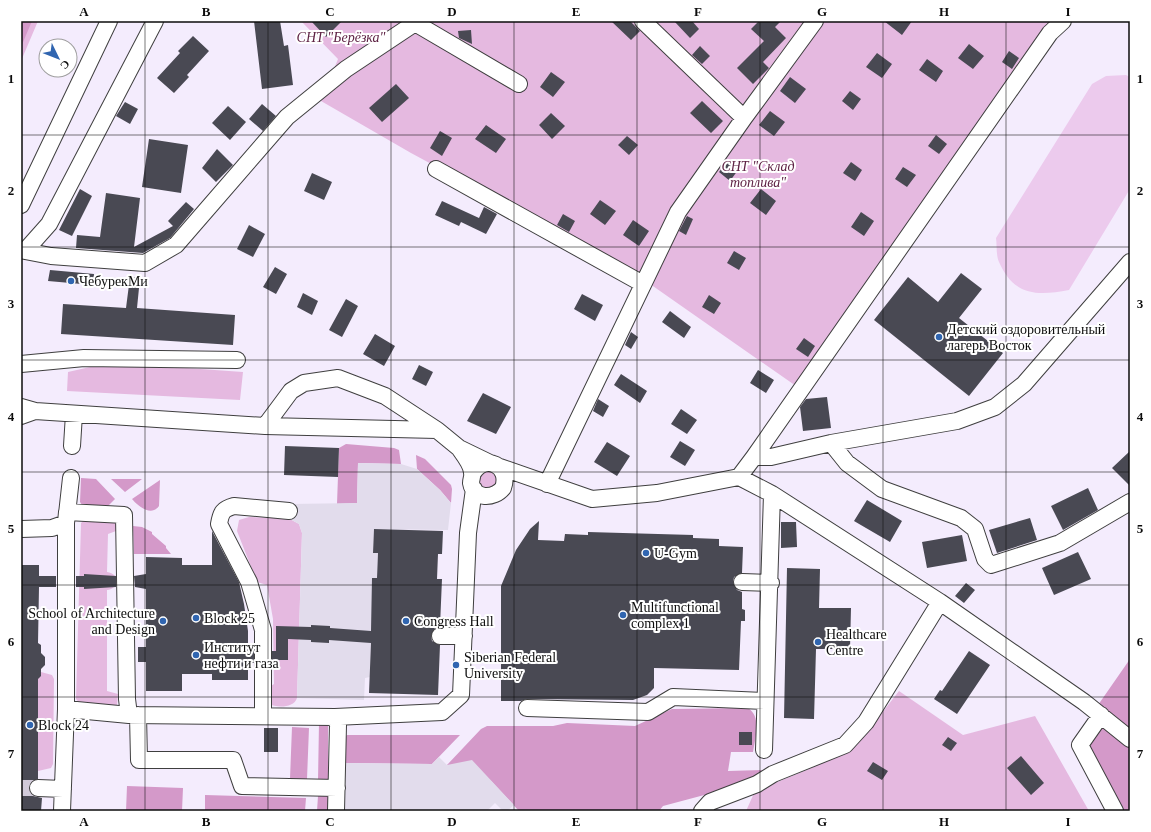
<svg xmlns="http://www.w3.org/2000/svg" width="1151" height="832" viewBox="0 0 1151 832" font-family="Georgia,serif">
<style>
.green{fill:#e5b9e0}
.forest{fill:#d499c9}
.pitch{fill:#eccaed}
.plaza{fill:#e2dcec}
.building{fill:#494953}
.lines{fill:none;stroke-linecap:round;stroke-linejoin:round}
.minor-tunnel{stroke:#d1cad9;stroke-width:16;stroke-dasharray:16 8;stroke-linecap:butt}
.minor-casing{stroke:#3f3f3f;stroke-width:18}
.minor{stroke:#fff;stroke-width:16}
.grid{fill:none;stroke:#0c0c0c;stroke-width:1;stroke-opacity:0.55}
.poi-dot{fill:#3065b0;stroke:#fff;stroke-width:1.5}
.labels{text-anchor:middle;stroke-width:4;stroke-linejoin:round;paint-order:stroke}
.park-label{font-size:14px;font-style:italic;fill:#5e2244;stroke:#fff}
.poi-label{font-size:14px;fill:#0c0c0c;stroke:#fff;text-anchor:start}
.neatline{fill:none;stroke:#0c0c0c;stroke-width:1.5}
.grid-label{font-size:13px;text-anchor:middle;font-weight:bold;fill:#0c0c0c}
</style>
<rect width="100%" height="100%" fill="#f4ecfd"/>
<path class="green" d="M21,21H38L21,61Z
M301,21H1052L796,386L640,277L411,153L321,101L338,59Z
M99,365L158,366L243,372L240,400L67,391L68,372Z
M479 480a9 9 0 1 1 18 0a9 9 0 1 1-18 0Z
M249,517L288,518L299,524L302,533L297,698C294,708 277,708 269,704L271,686L274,684L273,619L267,585L257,582L237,531L239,520Z
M84,520L117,521L116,531L108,534L107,572C121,574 119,589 107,590V691L118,694L117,705L113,707L81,705L76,699L81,523Z
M41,672L52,675L54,679L53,764L51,768L38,771V679Z
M899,691L963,735L1035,716L1089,811H746L755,791L809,769L857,745Z"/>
<path class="forest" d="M21,21H32L21,47Z
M346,444L394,448L399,450L401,464L358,463L357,503L337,504L339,448Z
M416,455L425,459L451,485L452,489L451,503L440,490L417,469Z
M81,478L96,479L115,499L107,507L82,505L80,502Z
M111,479H142L125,492Z
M160,480L159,506C151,517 138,506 132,499Z
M133,526L142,527L152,532V534L166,546V548L171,554H134Z
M1130,659V811H1106L1074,747L1080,731Z
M748,708C762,717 755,738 753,752H731L728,771L762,770L753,782L663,806L659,811H519L491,781L447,765L481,729L487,726H553L567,723L635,726L672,709Z
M319,723L328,724V782L318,781Z
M292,727L309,728L307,779H290Z
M347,735H460L432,764L345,763L344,739Z
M127,786L183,788L182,811H126Z
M205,795L306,798L305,811H205Z
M318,796H329V811H317Z"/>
<path class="pitch" d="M1126,75L1130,77V189L1069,290C1037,296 1014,296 999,262C996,256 997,245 996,238L1092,84L1106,76Z"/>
<path class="plaza" d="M358,463L401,464L417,469L440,490L451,503L448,530L374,529L373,553H378L377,578L371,643L370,677L365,678L364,700L297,698L302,533L299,524L288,518L290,504L357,503Z
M439,757L447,765L472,760L514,805L507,811H503L495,803L487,811H344L345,763L432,764Z"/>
<path class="building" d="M254,21H280L284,46L288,45L293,85L262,89Z
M311,21H342L326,37Z
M611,21H630L640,31L631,40Z
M674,21H692L699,29L690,38Z
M759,21H781L775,27L786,38L763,62L769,68L753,84L737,68L764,41L751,29Z
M884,21H912L902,35Z
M471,30L472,44L459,38L458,31Z
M193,36L209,51L187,75L189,77L174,93L157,78L180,53L178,51Z
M969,44L984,56L973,69L958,58Z
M700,46L710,56L702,64L692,55Z
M1009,51L1019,58L1012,69L1002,62Z
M877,53L892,64L882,78L866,67Z
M927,59L943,71L936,82L919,70Z
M551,72L565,82L553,97L540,87Z
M790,77L806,89L795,103L780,91Z
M396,84L409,98L382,122L369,108Z
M850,91L861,99L853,110L842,101Z
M702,101L723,121L711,133L690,113Z
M125,102L138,109L130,124L116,116Z
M262,104L276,116L263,131L249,119Z
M228,106L246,122L230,140L212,123Z
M770,111L785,122L774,136L759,125Z
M551,113L565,126L552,139L539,125Z
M486,125L506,139L496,153L475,139Z
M440,131L452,138L442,156L430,148Z
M936,135L947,144L939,154L928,146Z
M627,136L638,145L629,155L618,145Z
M149,139L188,145L181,193L142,187Z
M217,149L233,165L216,182L202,168Z
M727,162L738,170L730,181L719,172Z
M851,162L862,170L855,181L843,173Z
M903,167L916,175L907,187L895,179Z
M312,173L332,182L324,200L304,191Z
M80,189L92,196L72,236L59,230Z
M761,189L776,201L766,215L750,203Z
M106,193L140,198L134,247L173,226L168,221L186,202L194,209L170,238L143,253L76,248L77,235L100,237Z
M600,200L616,211L605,225L590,214Z
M442,201L479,218L484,207L497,214L486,234L461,222L459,226L435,215Z
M861,212L874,221L864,236L851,227Z
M563,214L575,221L569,232L557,225Z
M687,216L693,219L686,235L679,231Z
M633,220L649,231L639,246L623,235Z
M249,225L265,234L253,257L237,249Z
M734,251L746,258L739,270L727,263Z
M275,267L287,274L276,294L263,287Z
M50,270L94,274L93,285L48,281Z
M961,273L982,289L959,318L1003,353L969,396L874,320L908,277L938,302Z
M130,277L140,278L137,308L235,315L233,345L61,334L63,304L126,308Z
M303,293L318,301L312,315L297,307Z
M582,294L603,305L595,321L574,309Z
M709,295L721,303L714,314L702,307Z
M346,299L358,306L342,337L329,330Z
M670,311L691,327L684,338L662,322Z
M631,332L638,337L631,349L625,345Z
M375,334L395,346L384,366L363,354Z
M804,338L815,346L808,357L796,349Z
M419,365L433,372L426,386L412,379Z
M758,370L774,380L766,393L750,383Z
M621,374L647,391L640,403L614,385Z
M483,393L511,407L496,434L467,421Z
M827,397L831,428L803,431L800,407L806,399Z
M598,399L609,406L603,417L593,411Z
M681,409L697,420L687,434L671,424Z
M680,441L695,450L685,466L670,457Z
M607,442L630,456L617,476L594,462Z
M285,446L339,448L338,477L284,475Z
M1130,451V486L1112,468Z
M1088,488L1098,510L1063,530L1051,506Z
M867,500L902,521L890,542L854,521Z
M1030,518L1037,540L997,553L989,530Z
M539,521L538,540L564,541L565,534L588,535V532L693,535V538L719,539V546L743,547L742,573L734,577L733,582L737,590L742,592V609L745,610V621H741L739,670L654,668V688L647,695L633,700L527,699L521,701H501V586L516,550L530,529Z
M781,522H796L797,547L781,548Z
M374,529L443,531L442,554H438L437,579H442L440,626L435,628L431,636L432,641L440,645L438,695L369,693L371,643L329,640V643L311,642V640L288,639V660H272V651H276V626L311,627V625L330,626V628L371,631L372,578H377L378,553H373Z
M212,531L239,582L244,604L248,631V647H254V663H248V680H212V674H182V691H146V662H138V647H146V589L135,587L134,576L146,574V557L182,558V565H212Z
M962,535L967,561L927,568L922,542Z
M1078,552L1091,579L1054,595L1042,568Z
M21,565H39V576H56V587H39L38,643L41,645V653L45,657V665L41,669V676L38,679V779L30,783L29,788L33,796L42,798L41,811H21Z
M787,568L820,569L819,608H851L850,649H816L814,719L784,718Z
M84,574L116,576V587L84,589V587H76V576H84Z
M966,583L975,590L964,603L955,596Z
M969,651L990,665L957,714L934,699L940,690L942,691Z
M264,728H278V752H264Z
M739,732H752V745H739Z
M948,737L957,743L951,751L942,745Z
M1021,756L1044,783L1031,795L1007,768Z
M873,762L888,771L882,780L867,771Z"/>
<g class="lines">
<path class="minor-tunnel" d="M21,788H38"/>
<defs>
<path id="minor" d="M643,21L744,118
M415,23L519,84
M436,169L643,284
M21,205L109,21
M25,251L51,256L145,263L176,245L287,117L346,69L418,21
M25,251L49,224L155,21
M21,364L84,358L237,360
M21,407L35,411L21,416
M35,411L265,426L437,430L459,448L490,463
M265,426L291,391L304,383L338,378L385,396L437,430
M831,443L847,463L882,489L961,518L975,529L985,559L991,565L1060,543L1130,502
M72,446L74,414
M459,448C464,455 472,465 472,473C473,476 471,479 471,483C474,500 494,499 503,488C511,466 485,453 473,473
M754,457L1050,33L1063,21
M500,467L592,499L657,493L739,477L772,494L940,602L1084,702L1130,739
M739,477L754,457H771L831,443L957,421L995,407L1024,384L1130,262
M547,484L678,212L744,118L815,21
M21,529L52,528L66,523L67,512L124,515L127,699L129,715L66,709L62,811
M742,582L771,583
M440,636H464
M527,708L648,712L673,697L765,701
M66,709V523L71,478
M129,715L335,717
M138,715L139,760H233L242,786L337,788
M1101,715L1080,745L1115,811
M263,716V630L249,582L219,524C221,512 223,509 234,506L289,511
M764,750L772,494
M38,788L63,789
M336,811L338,725L335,717L442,712L461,695L468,533L474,489
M702,811L710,802L757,784L773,774L845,745L866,722L940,602"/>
</defs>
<use href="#minor" class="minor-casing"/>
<use href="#minor" class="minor"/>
</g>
<path class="grid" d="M145,21V811M268,21V811M391,21V811M514,21V811M637,21V811M760,21V811M883,21V811M1006,21V811M21,135H1130M21,247H1130M21,360H1130M21,472H1130M21,585H1130M21,697H1130"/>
<g class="poi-dot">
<circle cx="71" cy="281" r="4"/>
<circle cx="939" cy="337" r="4"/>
<circle cx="646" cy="553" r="4"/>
<circle cx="623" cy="615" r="4"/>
<circle cx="196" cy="618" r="4"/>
<circle cx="163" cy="621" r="4"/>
<circle cx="406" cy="621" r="4"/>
<circle cx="818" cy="642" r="4"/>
<circle cx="196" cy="655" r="4"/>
<circle cx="456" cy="665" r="4"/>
<circle cx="30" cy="725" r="4"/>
</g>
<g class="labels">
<g class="park-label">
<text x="341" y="42">СНТ "Берёзка"</text>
<text x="758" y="171">СНТ "Склад<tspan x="758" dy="16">топлива"</tspan></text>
</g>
<g class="poi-label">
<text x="79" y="286">ЧебурекМи</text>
<text x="947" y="334">Детский оздоровительный<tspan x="947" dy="16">лагерь Восток</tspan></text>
<text x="654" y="558">U-Gym</text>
<text x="631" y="612">Multifunctional<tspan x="631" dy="16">complex 1</tspan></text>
<text x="155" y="618" text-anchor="end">School of Architecture<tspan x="155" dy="16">and Design</tspan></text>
<text x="204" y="623">Block 25</text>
<text x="414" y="626">Congress Hall</text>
<text x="826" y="639">Healthcare<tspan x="826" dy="16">Centre</tspan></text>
<text x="204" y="652">Институт<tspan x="204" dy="16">нефти и газа</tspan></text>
<text x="464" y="662">Siberian Federal<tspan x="464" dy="16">University</tspan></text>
<text x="38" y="730">Block 24</text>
</g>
</g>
<rect width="1151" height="832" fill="none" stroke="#ffffff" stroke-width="44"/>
<g transform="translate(58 58) rotate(133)"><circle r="19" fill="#ffffff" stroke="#9e9e9e"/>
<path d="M0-3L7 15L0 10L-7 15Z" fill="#3065b0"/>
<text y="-6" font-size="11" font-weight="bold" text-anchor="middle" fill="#0c0c0c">С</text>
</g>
<rect x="22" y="22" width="1107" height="788" class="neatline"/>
<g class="grid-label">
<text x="84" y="16">A</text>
<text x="206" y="16">B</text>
<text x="330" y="16">C</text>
<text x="452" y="16">D</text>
<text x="576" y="16">E</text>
<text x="698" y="16">F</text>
<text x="822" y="16">G</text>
<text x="944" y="16">H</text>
<text x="1068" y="16">I</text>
<text x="11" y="83">1</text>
<text x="1140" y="83">1</text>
<text x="11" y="195">2</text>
<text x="1140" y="195">2</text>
<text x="11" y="308">3</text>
<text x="1140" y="308">3</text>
<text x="11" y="421">4</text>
<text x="1140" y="421">4</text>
<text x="11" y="533">5</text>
<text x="1140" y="533">5</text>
<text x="11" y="646">6</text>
<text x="1140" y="646">6</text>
<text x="11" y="758">7</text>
<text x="1140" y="758">7</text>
<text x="84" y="826">A</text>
<text x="206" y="826">B</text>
<text x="330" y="826">C</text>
<text x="452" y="826">D</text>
<text x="576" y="826">E</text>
<text x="698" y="826">F</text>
<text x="822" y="826">G</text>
<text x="944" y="826">H</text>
<text x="1068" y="826">I</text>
</g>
</svg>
